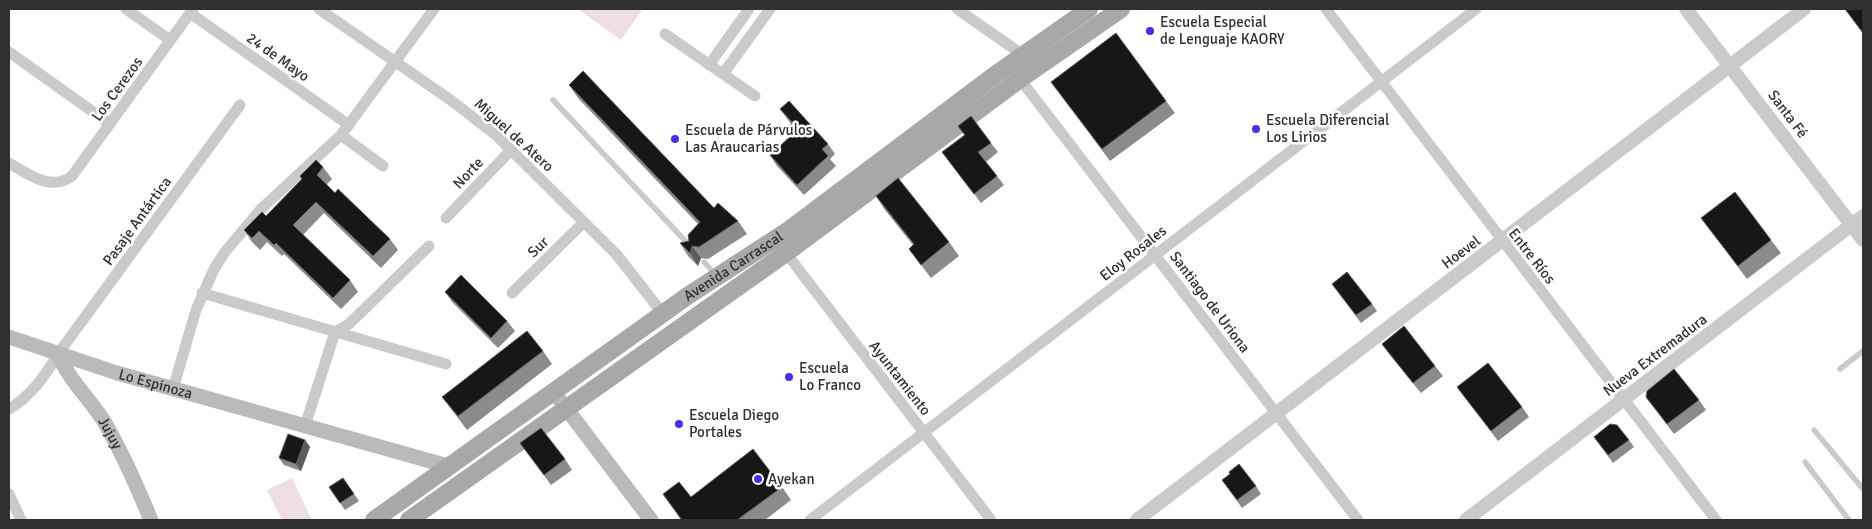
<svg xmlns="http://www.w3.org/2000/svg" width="1872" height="529" viewBox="0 0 1872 529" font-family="Signika,sans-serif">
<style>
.park{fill:#eedde2}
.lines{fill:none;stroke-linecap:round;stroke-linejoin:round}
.service{stroke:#cacaca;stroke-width:5.5}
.minor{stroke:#cacaca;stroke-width:11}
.tertiary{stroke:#cacaca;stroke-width:14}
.secondary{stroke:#bababa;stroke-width:15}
.primary{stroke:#a8a8a8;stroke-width:18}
.wall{fill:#8b8b8b}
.shaded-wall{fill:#5d5d5d}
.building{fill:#171717;stroke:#5d5d5d}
.poi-dot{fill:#4a29f0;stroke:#fff;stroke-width:2}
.labels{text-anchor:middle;stroke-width:5;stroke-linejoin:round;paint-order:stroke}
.poi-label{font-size:15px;fill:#303030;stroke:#fff;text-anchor:start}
.street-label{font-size:15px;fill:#303030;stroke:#fff}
</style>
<rect width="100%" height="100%" fill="#fff"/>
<path class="park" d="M578,9H641L642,10L621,40Z
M292,478L312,520H282L267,490Z"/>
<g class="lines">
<path class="service" d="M553,100L691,247
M704,262L715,274
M1840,369L1863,351
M1814,430L1863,489
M1805,462L1849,520"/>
<path class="minor" d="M126,9L170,40
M319,9L452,101L497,136L617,255L663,314
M957,9L1023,55
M1326,9L1716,520
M190,13L349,125
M665,34L755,96
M9,52L110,124
M709,65L749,9
M723,74L770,9
M1020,79L1358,520
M341,135L383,166
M9,163C28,174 51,192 72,176L193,9
M446,218L511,150
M786,253L991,520
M202,293L446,364
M512,293L584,222
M173,389L196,310L214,269L225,252L261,209L341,135L434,9
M9,409C31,396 45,376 58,354L240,105
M305,426L335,332L349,324L429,246
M9,494L21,520
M810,520L1476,9"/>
<path class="tertiary" d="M1686,9L1863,240
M1137,520L1804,9
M1466,520L1863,216"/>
<g class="secondary">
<path id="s1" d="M9,337L117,373L448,466"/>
<path id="s2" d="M58,354C69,380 90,399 105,423C123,454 137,487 151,520"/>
<path d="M553,391L651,520"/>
</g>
<g class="primary">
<path id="s3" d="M374,520L686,297L789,230L995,75L1089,9"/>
<path d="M409,520L786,253L1020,79L1121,9"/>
</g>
</g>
<path class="wall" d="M1051,82L1166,101L1175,113L1110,161Z
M569,85L714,208L738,221L747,234L708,259L701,258L698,266L688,256L680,243L689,241L698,224L578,98Z
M780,109L828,144L835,154L830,159L836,166L804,195L777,166L770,155L790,136L785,129L791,124Z
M958,126L991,143L998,152L986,162L1004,185L981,203L942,152L964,135Z
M323,167L332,179L327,184L335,193L390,239L398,250L381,268L324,213L303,235L350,280L358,292L341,309L284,254L282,256L267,242L260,250L252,242L244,230L266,216L302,179L300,176Z
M876,196L949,242L959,256L931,278L909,249L913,245L885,210Z
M1701,218L1771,240L1781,253L1747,279Z
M1337,291L1372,304L1377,311L1361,323Z
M445,292L507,321L515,331L498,348L452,302Z
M1382,344L1435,366L1443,376L1421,393L1389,354Z
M543,351L552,364L467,430L442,397Z
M1457,387L1522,407L1529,417L1498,441Z
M1646,397L1699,400L1706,410L1674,434Z
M1594,437L1629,440L1634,447L1613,463Z
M305,440L310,447L301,471L284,465L279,458Z
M528,453L565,459L572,470L551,485Z
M343,478L359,501L345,510L329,487Z
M1222,480L1256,486L1261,494L1242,508Z
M782,487L791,500L765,520H681L663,494L691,497Z"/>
<path class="shaded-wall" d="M692,246L701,258L698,266L690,253Z
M305,440L310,447L301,471L296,464Z"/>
<path class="building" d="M1845,9H1863V33Z
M1116,33L1166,101L1102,149L1051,82Z
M583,71L714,208L718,203L738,221L699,247L692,246L690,253L680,243L689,241L688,235L700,222L569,85Z
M789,101L828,144L822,149L828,156L797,185L770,155L791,136L785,129L793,123L780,109Z
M971,116L991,143L978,152L997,176L974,194L942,152L965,135L958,126Z
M316,160L323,167L317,175L335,193L338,189L390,239L373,256L316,202L293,225L350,280L333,298L276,243L274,245L259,231L252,238L244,230L262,212L266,216L302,179L300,176Z
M898,178L949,242L921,265L909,249L914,244L876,196Z
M1735,192L1771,240L1738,266L1701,218Z
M1347,272L1372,304L1356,315L1332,284Z
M461,275L507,321L491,338L445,292Z
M1404,326L1435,366L1413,383L1382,344Z
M527,331L543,351L458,416L442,397Z
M1488,363L1522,407L1491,431L1457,387Z
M1674,369L1699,400L1667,424L1646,397L1647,391Z
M1610,424L1617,425L1629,440L1608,455L1594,437Z
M541,428L565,459L544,475L520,443Z
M288,434L305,440L296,464L279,458Z
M753,449L782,487L737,520H682L663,494L679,482L691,497Z
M1239,464L1256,486L1237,500L1222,480L1230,474L1229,472Z
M343,478L354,494L340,503L329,487Z"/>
<g class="poi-dot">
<circle cx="1150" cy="31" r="5"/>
<circle cx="1256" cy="129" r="5"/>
<circle cx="675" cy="139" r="5"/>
<circle cx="789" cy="377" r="5"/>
<circle cx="679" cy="424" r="5"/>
<circle cx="758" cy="479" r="5"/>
</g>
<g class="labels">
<g class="poi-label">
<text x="1160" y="27">Escuela Especial<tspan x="1160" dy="17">de Lenguaje KAORY</tspan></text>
<text x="1266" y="125">Escuela Diferencial<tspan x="1266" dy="17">Los Lirios</tspan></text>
<text x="685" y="135">Escuela de Párvulos<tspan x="685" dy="17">Las Araucarias</tspan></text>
<text x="799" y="373">Escuela<tspan x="799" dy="17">Lo Franco</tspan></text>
<text x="689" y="420">Escuela Diego<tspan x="689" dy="17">Portales</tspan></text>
<text x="768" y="484">Ayekan</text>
</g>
<g class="street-label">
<text transform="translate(278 57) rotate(35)" y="5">24 de Mayo</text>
<text transform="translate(117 89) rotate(-54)" y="5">Los Cerezos</text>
<text transform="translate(1788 114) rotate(53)" y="5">Santa Fé</text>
<text transform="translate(514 135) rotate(42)" y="5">Miguel de Atero</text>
<text transform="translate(468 173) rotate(-47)" y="5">Norte</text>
<text transform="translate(137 221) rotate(-54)" y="5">Pasaje Antártica</text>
<text transform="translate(538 247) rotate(-44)" y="5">Sur</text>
<text transform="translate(1461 252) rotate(-37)" y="5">Hoevel</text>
<text transform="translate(1133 253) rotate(-38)" y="5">Eloy Rosales</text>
<text transform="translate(1532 256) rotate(52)" y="5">Entre Ríos</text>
<text dy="5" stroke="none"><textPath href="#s3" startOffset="440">Avenida Carrascal</textPath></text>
<text transform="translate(1210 302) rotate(53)" y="5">Santiago de Uriona</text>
<text transform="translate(1655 355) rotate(-37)" y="5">Nueva Extremadura</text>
<text transform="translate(900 378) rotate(52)" y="5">Ayuntamiento</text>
<text dy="5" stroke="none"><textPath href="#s1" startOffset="154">Lo Espinoza</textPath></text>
<text dy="5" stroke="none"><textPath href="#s2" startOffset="95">Jujuy</textPath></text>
</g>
</g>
<rect width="1872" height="529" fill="none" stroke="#303030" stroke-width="20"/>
</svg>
